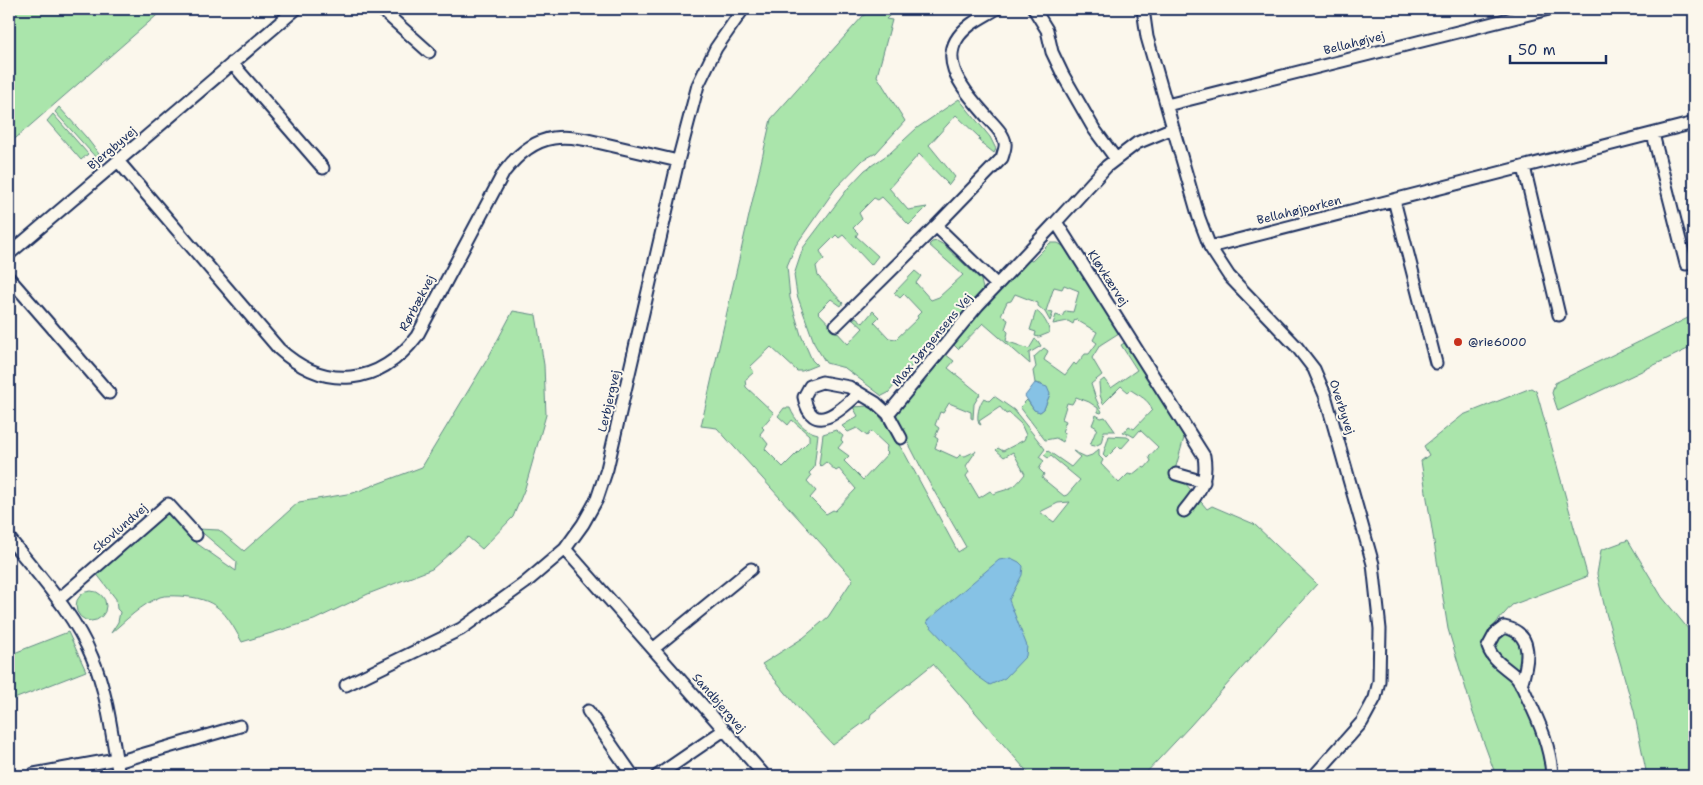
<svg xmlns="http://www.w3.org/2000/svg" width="1703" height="785" viewBox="0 0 1703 785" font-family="'Shantell Sans',sans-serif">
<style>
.green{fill:#aae5ab;stroke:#628a84;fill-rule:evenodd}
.water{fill:#86c2e5;stroke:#5b87af}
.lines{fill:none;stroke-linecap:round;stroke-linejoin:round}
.minor-casing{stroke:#1b2f5e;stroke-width:15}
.minor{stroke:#fbf7ec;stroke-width:11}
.poi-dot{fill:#c8321e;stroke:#fbf7ec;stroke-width:2}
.labels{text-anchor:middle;stroke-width:4;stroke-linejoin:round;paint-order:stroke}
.street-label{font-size:12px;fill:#1b2f5e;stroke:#fbf7ec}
.poi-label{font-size:12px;fill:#1b2f5e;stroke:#fbf7ec;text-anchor:start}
</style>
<rect width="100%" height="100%" fill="#fbf7ec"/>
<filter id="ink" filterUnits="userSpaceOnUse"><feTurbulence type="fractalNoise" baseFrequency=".02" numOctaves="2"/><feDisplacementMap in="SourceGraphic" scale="10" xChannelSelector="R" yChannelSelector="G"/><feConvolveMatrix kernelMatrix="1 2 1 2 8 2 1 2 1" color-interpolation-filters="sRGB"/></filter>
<g filter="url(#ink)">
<path class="green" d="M9,9H164L9,144Z
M872,9H896L886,19L892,20L877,76L905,121L876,153L863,160L835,189L796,245L787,266L790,298L801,335L812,360L817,365L802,371H797L771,347L750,367L754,372L745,380L746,387L774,413L762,427L764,429L760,434L768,444L765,449L783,467L809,441V435L792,420L788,425L778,416L784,408H790C795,420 804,431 818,434L814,468L809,473L811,476L807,481L816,491L810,498L826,514L833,510L835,511L856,489L839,469L836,471L826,462L821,466L819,464L823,434L836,430L843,436L841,440L843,442L838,448L849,456L844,461L863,480L888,453L886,451L887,446L871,431L867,436L857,428L848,432L842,426L858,416L853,407L868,406L877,412L905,454L958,552L966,547L926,477L899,425L896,414L945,354L954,361L948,368L980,394L974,404L973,419L971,418V412L949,403L943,413L940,412L935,425L939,428L935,437L938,439L935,448L957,458L960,455L965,456L976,451L966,466L969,472L966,476L979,498L990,491L994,494C999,491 1005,491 1010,488C1017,485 1020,480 1025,474L1013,452L1004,457L996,450L998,448L1003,451L1024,440L1026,435L1021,424L1009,413L1006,414L1000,407L979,421L981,425L979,424C976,417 979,404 984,398L989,401L994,396L1014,410L1045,449L1039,457L1044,461L1039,469L1044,474L1042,478L1064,496L1067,495L1080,480L1051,456L1048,458L1044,455L1048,451L1071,467L1080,457L1073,451L1086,457L1092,455L1099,449V456L1103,460L1101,464L1119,483L1128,474L1132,475L1142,467L1145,468L1151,461L1149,457L1158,447L1140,430L1134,437L1129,434L1123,433L1129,426L1134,429L1152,410C1149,399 1139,396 1131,390L1128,392L1121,386L1103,404L1100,395L1099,383L1104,379L1111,388L1137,370L1121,345L1126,342L1179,426L1184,438L1173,477L1185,483L1207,509L1212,506L1254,524L1317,584L1190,726L1143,776H1031L933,664L871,714L870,718L833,745L800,710L762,664L803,638L828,617L853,579L717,428L701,426L771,119L863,16ZM1070,502L1054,522L1040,512L1058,503Z
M959,99L990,137L996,149L994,153L979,141L980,138L956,115L929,145L955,177L949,185L919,154L889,188L908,210L927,207L909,225L882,197L878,200L874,198L859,213L862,219L853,228L858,233L856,236L878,256L871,265L843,235L839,238L836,235L820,251L824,259L816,266L818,276L843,303L841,306L831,299L818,312L848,344L863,328L853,319L856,317L863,323L873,311L879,317L874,322L889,338L896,339L918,318L917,316L921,312L904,294L900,298L894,293L915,271L921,276L916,283L931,300L939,297L963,275L929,245L932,242L937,241L944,245L981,280L983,289L951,328L934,340L888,393L882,396L845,368L826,363L815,345L797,295L794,275L803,248L849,187L865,170L890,153L917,128Z
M59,107L86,137L102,158L99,161L55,112Z
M53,114L88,154L81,160L47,121Z
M1050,243H1058L1066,248L1119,333L1100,345L1092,358L1102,375L1091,384L1096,399L1102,412L1101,413L1098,412V408L1089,402L1076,397L1072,404L1067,403L1062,419L1066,421L1062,432L1065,433L1063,442L1056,438L1045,440L1020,407L1027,400L1034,410L1040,412L1044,409L1050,394L1041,384L1035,383L1033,371L1036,367L1034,357L1044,348L1048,351L1044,360L1065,375L1074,363L1076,365L1085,354H1089L1097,343L1093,340L1097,332L1075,319L1073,324L1068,321L1053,324L1056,315L1062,317L1065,311L1073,312L1079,291L1064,285L1062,289L1054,287L1046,311L1053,313L1050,321L1045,312L1038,306V303L1015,294L1011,301L1007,302L1001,315L1008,320L1005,329L1008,332L1006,341L1029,349L1035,339L1038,341L1041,346L1029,353L1030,364L983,323L958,349L954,345L987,302L1029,260L1032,261Z
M513,311L536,315L544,365L546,415L525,488L513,517L482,549L468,537L432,569L368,594L314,620L242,642C225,611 217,598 179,596C173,596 165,595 160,597C142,604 125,621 111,633L118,622L120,612L117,609L116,599L96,573L165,514L172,515L189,538L236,571L237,562L198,529L219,530L244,551L299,502L353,493L422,467L488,358Z
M1036,311C1042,314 1050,326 1049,333L1039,337L1035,336L1036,332L1030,330Z
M1694,315V346L1558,411L1552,393L1555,383Z
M1531,388L1536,391L1538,397L1587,574L1586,577L1512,605L1489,631L1484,645L1486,659L1521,690L1541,745L1546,776H1496L1473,713L1448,629L1421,461L1429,455L1424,446L1463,415Z
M1096,415L1101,418L1105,417L1115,431H1104L1101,443L1095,446L1090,445L1097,428L1092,425Z
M1109,436L1127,437L1130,439L1121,449L1118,446L1106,458L1103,455Z
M1628,540L1662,597L1694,636V776H1647L1634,711L1606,613L1597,574L1601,550Z
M76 606a15 15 0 1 1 30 0a15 15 0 1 1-30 0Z
M68,632L86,671L9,701V655Z
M1508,634C1522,636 1525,658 1518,669C1506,667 1496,655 1495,643L1500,637Z"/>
<path class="water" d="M1035,383L1047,387L1050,394L1044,409L1040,412L1034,410L1025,396Z
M1011,558L1019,562L1023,566L1022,575L1009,600L1027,646L1026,656L1005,678L990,685L976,675L928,624L927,621L999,560Z"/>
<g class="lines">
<defs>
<path id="minor" d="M381,9L429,52
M1034,9L1047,30L1052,52L1063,75L1094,129L1116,159
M1143,9L1147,37L1173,128L1199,218L1210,247L1229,276L1297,347L1314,369L1325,395L1373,564L1380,629L1379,681L1375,698L1362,722L1314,776
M232,63L323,168
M1167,105L1549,9
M1173,128L1137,143L1107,166L1056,222L1204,456C1208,481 1200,492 1184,511
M1653,134L1686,264
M118,161L279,349C325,391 379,386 417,336L504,172C538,128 565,134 614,146C636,151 657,156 678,161
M1524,167L1559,315
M1394,200L1436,363
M936,226L1002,158C1003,154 1006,147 1005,143C1004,134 994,125 988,118C965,91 930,56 970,25C978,19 988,14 996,9
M1210,247L1694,123
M9,254L296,9
M9,278L109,393
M836,325L936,226L997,285
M859,393C843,408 812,439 804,397L810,386L822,382L849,387L876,403L888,414L901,438
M888,414L978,305L1056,222
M1176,474L1204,482
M9,538C38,575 74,613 92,657C108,694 112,737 119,776
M565,549L765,776
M58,600L168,504L196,535
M653,649L751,569
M346,685L461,629L525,583L565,549L583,524L597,499L607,469L678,161L698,85L716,48L743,9
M1521,685C1528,663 1535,633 1504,627L1495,634L1488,647C1493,661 1504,666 1514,675C1521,681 1524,691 1528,699C1540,723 1551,749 1552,776
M588,711L633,776
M117,762L240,726
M34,774L116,759
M657,776L724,730"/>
</defs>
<use href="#minor" class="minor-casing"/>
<use href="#minor" class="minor"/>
</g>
</g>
<circle class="poi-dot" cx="1458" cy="342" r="5"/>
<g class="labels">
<g class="street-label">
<text transform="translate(1354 43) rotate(-14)" y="4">Bellahøjvej</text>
<text transform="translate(112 148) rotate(-40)" y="4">Bjergbyvej</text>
<text transform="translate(1299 210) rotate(-14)" y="4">Bellahøjparken</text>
<text transform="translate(1108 278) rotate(57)" y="4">Kløvkærvej</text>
<text transform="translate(417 303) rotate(-62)" y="4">Rørbækvej</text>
<text transform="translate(932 340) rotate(-50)" y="4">Max Jørgensens Vej</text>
<text transform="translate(609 401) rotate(-77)" y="4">Lerbjergvej</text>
<text transform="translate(1342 407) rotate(72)" y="4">Overbyvej</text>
<text transform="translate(120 528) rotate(-41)" y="4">Skovlundvej</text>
<text transform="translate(719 703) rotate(49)" y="4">Sandbjergvej</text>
</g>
<g class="poi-label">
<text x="1468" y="346">@rie6000</text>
</g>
</g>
<rect width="1703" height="785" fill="none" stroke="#fbf7ec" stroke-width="30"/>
<rect x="15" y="15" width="1673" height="755" fill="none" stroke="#1b2f5e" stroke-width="2" filter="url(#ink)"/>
<path d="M1510 55v8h96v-8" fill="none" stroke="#1b2f5e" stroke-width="2.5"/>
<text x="1518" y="55" font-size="15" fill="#1b2f5e" stroke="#fbf7ec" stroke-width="4" paint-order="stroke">50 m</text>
</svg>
